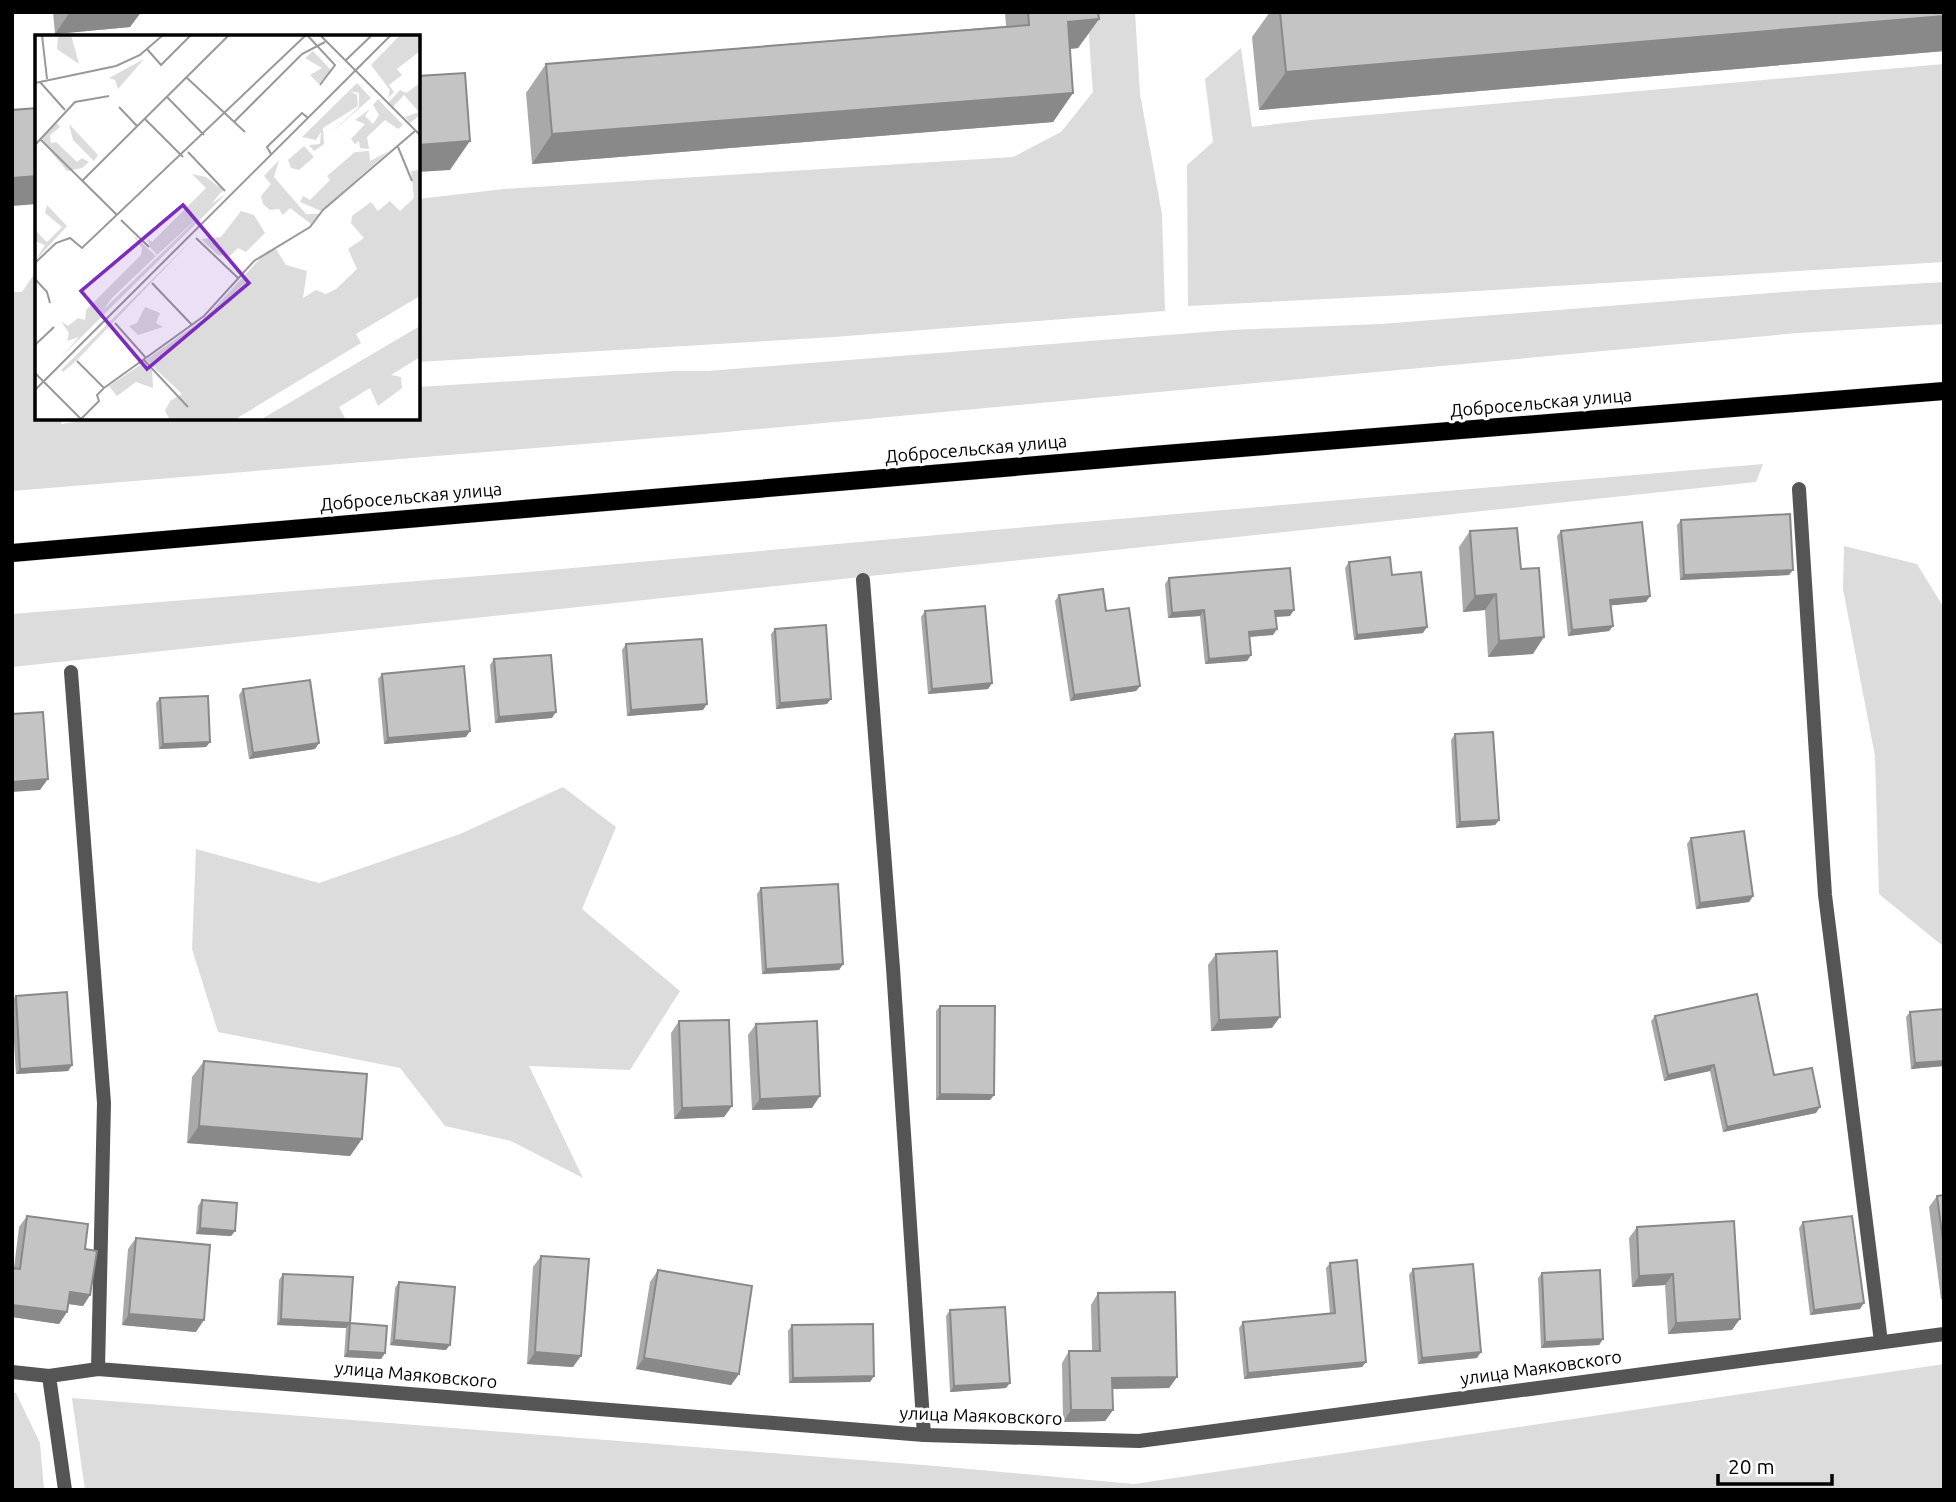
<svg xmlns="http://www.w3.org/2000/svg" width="1956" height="1502" viewBox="0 0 1956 1502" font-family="Ubuntu,sans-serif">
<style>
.green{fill:#dcdcdc}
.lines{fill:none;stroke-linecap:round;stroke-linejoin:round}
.primary-casing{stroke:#dbdbdb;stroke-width:19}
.street{stroke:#555;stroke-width:14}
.primary{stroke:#000;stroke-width:18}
.wall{fill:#a9a9a9}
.shaded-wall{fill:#898989}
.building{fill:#c4c4c4;stroke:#898989;stroke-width:2}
.labels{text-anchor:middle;stroke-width:6;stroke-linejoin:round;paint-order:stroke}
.street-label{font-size:18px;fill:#000;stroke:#fff}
.inset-road{fill:none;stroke:#999;stroke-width:2}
.view{fill:#7b2cbf;fill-opacity:0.15;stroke:#7b2cbf;stroke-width:3.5}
.inset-edge{fill:none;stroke:#000;stroke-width:3.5}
</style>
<rect width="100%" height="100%" fill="#fff"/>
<path class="green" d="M1087,12H1135L1140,94L1162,214L1165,311L834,337L418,362V199L504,189L1013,157L1061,132L1093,92Z
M1241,48L1252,127L1311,120L1944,64V262L1444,293L1188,306L1187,165L1213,142L1205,79Z
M37,270V418H63L61,424L99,418H418V387L674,371H708L1231,330L1381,324L1797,291L1944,282V324L1798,333L705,434L12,491V292H22Z
M1763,464L1756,482L12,667V614L517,573L1048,525Z
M1844,546L1917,564L1944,608V947L1879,894L1875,756L1843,589Z
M563,787L616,827L582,909L680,991L630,1070L529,1066L583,1178L511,1141L445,1126L400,1068L218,1032L192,949L196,849L319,883L460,834Z
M1944,1364V1490H85L72,1398L936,1466L1134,1484Z
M12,1392L16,1393L40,1443L44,1490H12Z"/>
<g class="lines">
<defs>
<path id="primary" d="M12,553L1153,455L1944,391"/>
</defs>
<use href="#primary" class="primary-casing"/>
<path class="street" d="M1799,489L1825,895L1881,1342
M863,580L893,968L924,1435
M71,672L104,1103L98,1369
M12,1372L49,1376L98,1369L924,1435L1139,1441L1944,1334
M49,1376L65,1490"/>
<use href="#primary" class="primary"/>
</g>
<path class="wall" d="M53,12H141L130,27L55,34Z
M1005,12H1098L1099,19L1078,48L1070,49L1073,93L1053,122L532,164L526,93L546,64L1006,26Z
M1270,12H1944V51L1259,110L1252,37Z
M1681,520L1789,575L1680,580L1677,525Z
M1470,531L1521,569L1533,654L1488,657L1485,610L1463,612L1459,547Z
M1561,531L1650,596L1646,602L1611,605L1613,626L1609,631L1568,636L1557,536Z
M1349,562L1392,575L1423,633L1354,640L1345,568Z
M1169,578L1290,616L1275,617L1273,635L1250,637L1247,661L1205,664L1200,616L1168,618L1165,584Z
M1059,595L1106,611L1140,686L1136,691L1070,701L1055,601Z
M925,611L992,683L988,689L928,694L921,617Z
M775,629L827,704L776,709L771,634Z
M626,644L703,710L627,716L622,650Z
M494,659L552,718L495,723L490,665Z
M382,674L466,737L384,744L378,679Z
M243,689L319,743L315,749L249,759L239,695Z
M160,698L210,742L206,747L159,749L156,703Z
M1455,734L1499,820L1495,825L1456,828L1451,740Z
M1691,838L1753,896L1749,902L1696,909L1687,844Z
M761,888L843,964L839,970L762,974L757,894Z
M1216,954L1272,1028L1211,1031L1208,965Z
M16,996L72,1065L68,1071L16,1074L12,1010V1000Z
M940,1006L994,1095L990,1100H936V1011Z
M1910,1012L1944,1066L1911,1069L1906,1017Z
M1655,1016L1774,1075L1816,1113L1723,1132L1710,1071L1664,1081L1651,1021Z
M679,1021L732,1106L724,1117L674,1119L671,1033Z
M756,1024L812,1108L752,1110L748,1035Z
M204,1061L362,1139L350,1156L187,1143L192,1077Z
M1944,1195V1299H1941L1929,1207L1937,1196Z
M202,1200L235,1231L231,1236L196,1234L198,1206Z
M27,1216L85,1249L90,1295L83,1306L68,1304L67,1312L59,1324L12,1317V1268H14L19,1227Z
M1803,1222L1860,1309L1810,1315L1799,1228Z
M1637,1227L1732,1330L1668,1334L1665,1285L1632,1287L1629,1238Z
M136,1238L196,1332L122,1325L128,1249Z
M541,1256L573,1367L527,1364L533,1267Z
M1330,1263L1366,1362L1362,1367L1244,1379L1239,1328L1243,1322L1330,1314L1326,1268Z
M1413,1269L1477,1358L1418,1364L1409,1275Z
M658,1270L739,1374L731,1385L636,1369L650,1282Z
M1542,1273L1603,1339L1599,1345L1541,1348L1538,1278Z
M283,1274L350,1323L385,1353L381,1359L344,1357L346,1328L277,1325L279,1280Z
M399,1282L446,1350L390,1345L395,1288Z
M1098,1293L1177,1377L1169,1388L1112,1389L1113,1410L1105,1421L1063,1422L1062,1363L1069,1351H1092L1091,1305Z
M950,1310L1006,1388L950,1392L946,1316Z
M792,1325L874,1376L870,1382L789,1383L788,1331Z"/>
<path class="shaded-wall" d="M70,12H141L130,27L55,34Z
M1944,16V51L1259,110L1286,72Z
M1099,19L1078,48L1047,51L1068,22Z
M1073,93L1053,122L532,164L552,134Z
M470,141L450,170L418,172V145Z
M37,176V204L12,206V178Z
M1793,570L1789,575L1680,580L1684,575Z
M1496,594L1485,610L1463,612L1475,596Z
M1650,596L1646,602L1606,606L1610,600Z
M1204,610L1200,616L1168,618L1172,613Z
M1294,610L1290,616L1271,617L1275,611Z
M1613,626L1609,631L1568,636L1572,630Z
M1427,627L1423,633L1354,640L1357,635Z
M1277,629L1273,635L1245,637L1249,632Z
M1544,637L1533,654L1488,657L1499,641Z
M1251,655L1247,661L1205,664L1209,659Z
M992,683L988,689L928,694L932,689Z
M1140,686L1136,691L1070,701L1074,695Z
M831,699L827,704L776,709L780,703Z
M707,704L703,710L627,716L631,710Z
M556,712L552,718L495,723L499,717Z
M470,731L466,737L384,744L388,738Z
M210,742L206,747L159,749L163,744Z
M319,743L315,749L249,759L253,753Z
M48,779L40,790L12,792V782Z
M1499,820L1495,825L1456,828L1460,822Z
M1753,896L1749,902L1696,909L1700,903Z
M843,964L839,970L762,974L766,969Z
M1280,1017L1272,1028L1211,1031L1219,1020Z
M1944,1061V1066L1911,1069L1915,1063Z
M72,1065L68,1071L16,1074L20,1069Z
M1714,1065L1710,1071L1664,1081L1668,1075Z
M940,1094L994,1095L990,1100H936Z
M820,1096L812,1108L752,1110L760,1099Z
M732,1106L724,1117L674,1119L682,1108Z
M1820,1107L1816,1113L1723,1132L1727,1127Z
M199,1126L362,1139L350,1156L187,1143Z
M200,1228L235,1231L231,1236L196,1234Z
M1673,1274L1665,1285L1632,1287L1639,1276Z
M70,1292L90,1295L83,1306L62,1303Z
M1864,1303L1860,1309L1810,1315L1814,1310Z
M12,1305L67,1312L59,1324L12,1317Z
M129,1314L204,1320L196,1332L122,1325Z
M281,1319L350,1323L346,1328L277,1325Z
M1740,1319L1732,1330L1668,1334L1676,1323Z
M1603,1339L1599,1345L1541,1348L1545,1342Z
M394,1340L450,1345L446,1350L390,1345Z
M348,1351L385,1353L381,1359L344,1357Z
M535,1352L581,1356L573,1367L527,1364Z
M1481,1352L1477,1358L1418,1364L1422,1358Z
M644,1358L739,1374L731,1385L636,1369Z
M1366,1362L1362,1367L1244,1379L1248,1373Z
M874,1376L870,1382L789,1383L793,1378Z
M1177,1377L1169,1388L1104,1389L1112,1378Z
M1010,1383L1006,1388L950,1392L954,1386Z
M1071,1410H1113L1105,1421L1063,1422Z"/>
<path class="building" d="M1028,12H1098L1099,19L1068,22L1073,93L552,134L546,64L1029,25Z
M1280,12H1944V16L1286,72Z
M465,73L470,141L418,145V76Z
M37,108V176L12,178V110Z
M1790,514L1793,570L1684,575L1681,520Z
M1642,522L1650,596L1610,600L1613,626L1572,630L1561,531Z
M1517,528L1521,569L1539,568L1544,637L1499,641L1496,594L1475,596L1470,531Z
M1390,557L1392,575L1421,572L1427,627L1357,635L1349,562Z
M1290,568L1294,610L1275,611L1277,629L1249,632L1251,655L1209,659L1204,610L1172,613L1169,578Z
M1103,589L1106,611L1129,608L1140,686L1074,695L1059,595Z
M985,606L992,683L932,689L925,611Z
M826,625L831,699L780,703L775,629Z
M702,639L707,704L631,710L626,644Z
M551,655L556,712L499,717L494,659Z
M464,666L470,731L388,738L382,674Z
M310,680L319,743L253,753L243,689Z
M208,696L210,742L163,744L160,698Z
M43,712L48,779L12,782V714Z
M1493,732L1499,820L1460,822L1455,734Z
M1744,831L1753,896L1700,903L1691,838Z
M838,884L843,964L766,969L761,888Z
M1277,951L1280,1017L1219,1020L1216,954Z
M67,992L72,1065L20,1069L16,996Z
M1757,994L1774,1075L1812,1068L1820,1107L1727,1127L1714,1065L1668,1075L1655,1016Z
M940,1006H995L994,1095L940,1094Z
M1944,1009V1061L1915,1063L1910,1012Z
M729,1020L732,1106L682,1108L679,1021Z
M817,1021L820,1096L760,1099L756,1024Z
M204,1061L367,1074L362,1139L199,1126Z
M1944,1195V1249L1937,1196Z
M202,1200L237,1203L235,1231L200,1228Z
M27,1216L88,1224L85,1249L97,1251L90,1295L70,1292L67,1312L12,1305V1268L20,1269Z
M1852,1216L1864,1303L1814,1310L1803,1222Z
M1734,1221L1740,1319L1676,1323L1673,1274L1639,1276L1637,1227Z
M136,1238L210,1245L204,1320L129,1314Z
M541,1256L589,1259L581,1356L535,1352Z
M1357,1260L1366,1362L1248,1373L1243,1322L1335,1313L1330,1263Z
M1473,1264L1481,1352L1422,1358L1413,1269Z
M658,1270L752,1286L739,1374L644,1358Z
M1600,1270L1603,1339L1545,1342L1542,1273Z
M283,1274L353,1277L350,1323L387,1326L385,1353L348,1351L350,1323L281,1319Z
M399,1282L455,1287L450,1345L394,1340Z
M1175,1292L1177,1377L1112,1378L1113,1410H1071L1069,1351H1100L1098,1293Z
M1005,1307L1010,1383L954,1386L950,1310Z
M873,1324L874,1376L793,1378L792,1325Z"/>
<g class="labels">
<g class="street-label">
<text transform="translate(1541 403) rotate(-5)" y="6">Добросельская улица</text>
<text transform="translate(976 449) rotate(-5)" y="6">Добросельская улица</text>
<text transform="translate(411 497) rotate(-5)" y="6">Добросельская улица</text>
<text transform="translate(1541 1368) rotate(-8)" y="6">улица Маяковского</text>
<text transform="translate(416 1375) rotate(5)" y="6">улица Маяковского</text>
<text transform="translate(981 1416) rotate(2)" y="6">улица Маяковского</text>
</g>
</g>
<g transform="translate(35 35)">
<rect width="385" height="385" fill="#fff"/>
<path d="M23,0H36L44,29L22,14ZM365,0H385V16L362,34L367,40L354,50L359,57L353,63L355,55L336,30ZM278,16L297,36L284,49L275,40L287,33L270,23ZM109,24L83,54L80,45L74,43ZM322,48L336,63L294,100L324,72V58L315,56L322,60L323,71L288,93L289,109L279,116L274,110L285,109L286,97L281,105L267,102ZM385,48V80L375,88L370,82L384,77L369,60L358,72L353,68L365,55L371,58ZM343,64L368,90L363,94L350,85L332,102L334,114L325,113L324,106L320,109L316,104L330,89L320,85L335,74L330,81L338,89L344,80L338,70ZM22,88L25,92L15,100L16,108L21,107L42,127L47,123L54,127L47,133L32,136L8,107L7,101ZM34,89L63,120L59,126L38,105ZM269,111L279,122L264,135L256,133L253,125ZM334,116L335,126L354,116L286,176L265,167L268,161L275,165L295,145L292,141L320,117ZM244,125L239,142L271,179H284L276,189L255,173L248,180L244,174L235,175L228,169L226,161L236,149L229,141ZM385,135V261L321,299L326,308L199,385H135L130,376L135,366L147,359L111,325L170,283L232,216L241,214L251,230L272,236L268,263L281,255L291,259L301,254L322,234L313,214L329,203L316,188L317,181L336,167L343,176L355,166L365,176L379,163L376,136ZM157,139L171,142L188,155L177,168L191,159L25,323L44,302L32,306L34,298L26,286L33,291L43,283L50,285L51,275L106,220L107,213L98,200L121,221L77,263L68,275L168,178L122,220L115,212L113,204L117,207L171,153ZM12,170L32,191L0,226L10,210L0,206V195L12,207L27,192L10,178ZM206,176L219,180L230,198L211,217L203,213L195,221L183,220L166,204L186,202ZM159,203L41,326L28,337L26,335ZM110,272L125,278L121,288L128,292L103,300L94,291L102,288ZM385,291V322L356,340L366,342L367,353L343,371L335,353L304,372L311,385H225ZM108,328L117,334L118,353L101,347L82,361L74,351Z" fill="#dcdcdc"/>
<path class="inset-road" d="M7,0L12,44M272,0L300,30L285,50M285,0L321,36M112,14L126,30L156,0M311,25L337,0M321,36L385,100M151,42L210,97M5,47L30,75M0,48L81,31L105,20L128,0M132,62L169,100M84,72L102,91M110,84L148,122M199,87L267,19L290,7M5,104L82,180M0,110L40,67L74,61M363,112L377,146M153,117L190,156M236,119L232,112L267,78L273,83M47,146L194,0M86,185L114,212M161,203L203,243M0,228L21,208L35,203L47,213L271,0M0,244L12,257L15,268M117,248L157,290M80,288L111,323M0,310L19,292M109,325L153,372M42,326L69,353M0,338L46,384L64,366L62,360L69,353L169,281L219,226L275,192L288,175L380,96M0,355L356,0"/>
<path class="view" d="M148,170L214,248L112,334L46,256Z"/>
<rect width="385" height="385" class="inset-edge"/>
</g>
<rect width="1956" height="1502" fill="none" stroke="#000000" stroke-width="28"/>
<path d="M1718 1474v10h114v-10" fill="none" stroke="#000000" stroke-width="3.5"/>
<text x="1728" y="1474" font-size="21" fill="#000000" stroke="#ffffff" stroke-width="5" paint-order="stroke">20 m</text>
</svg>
